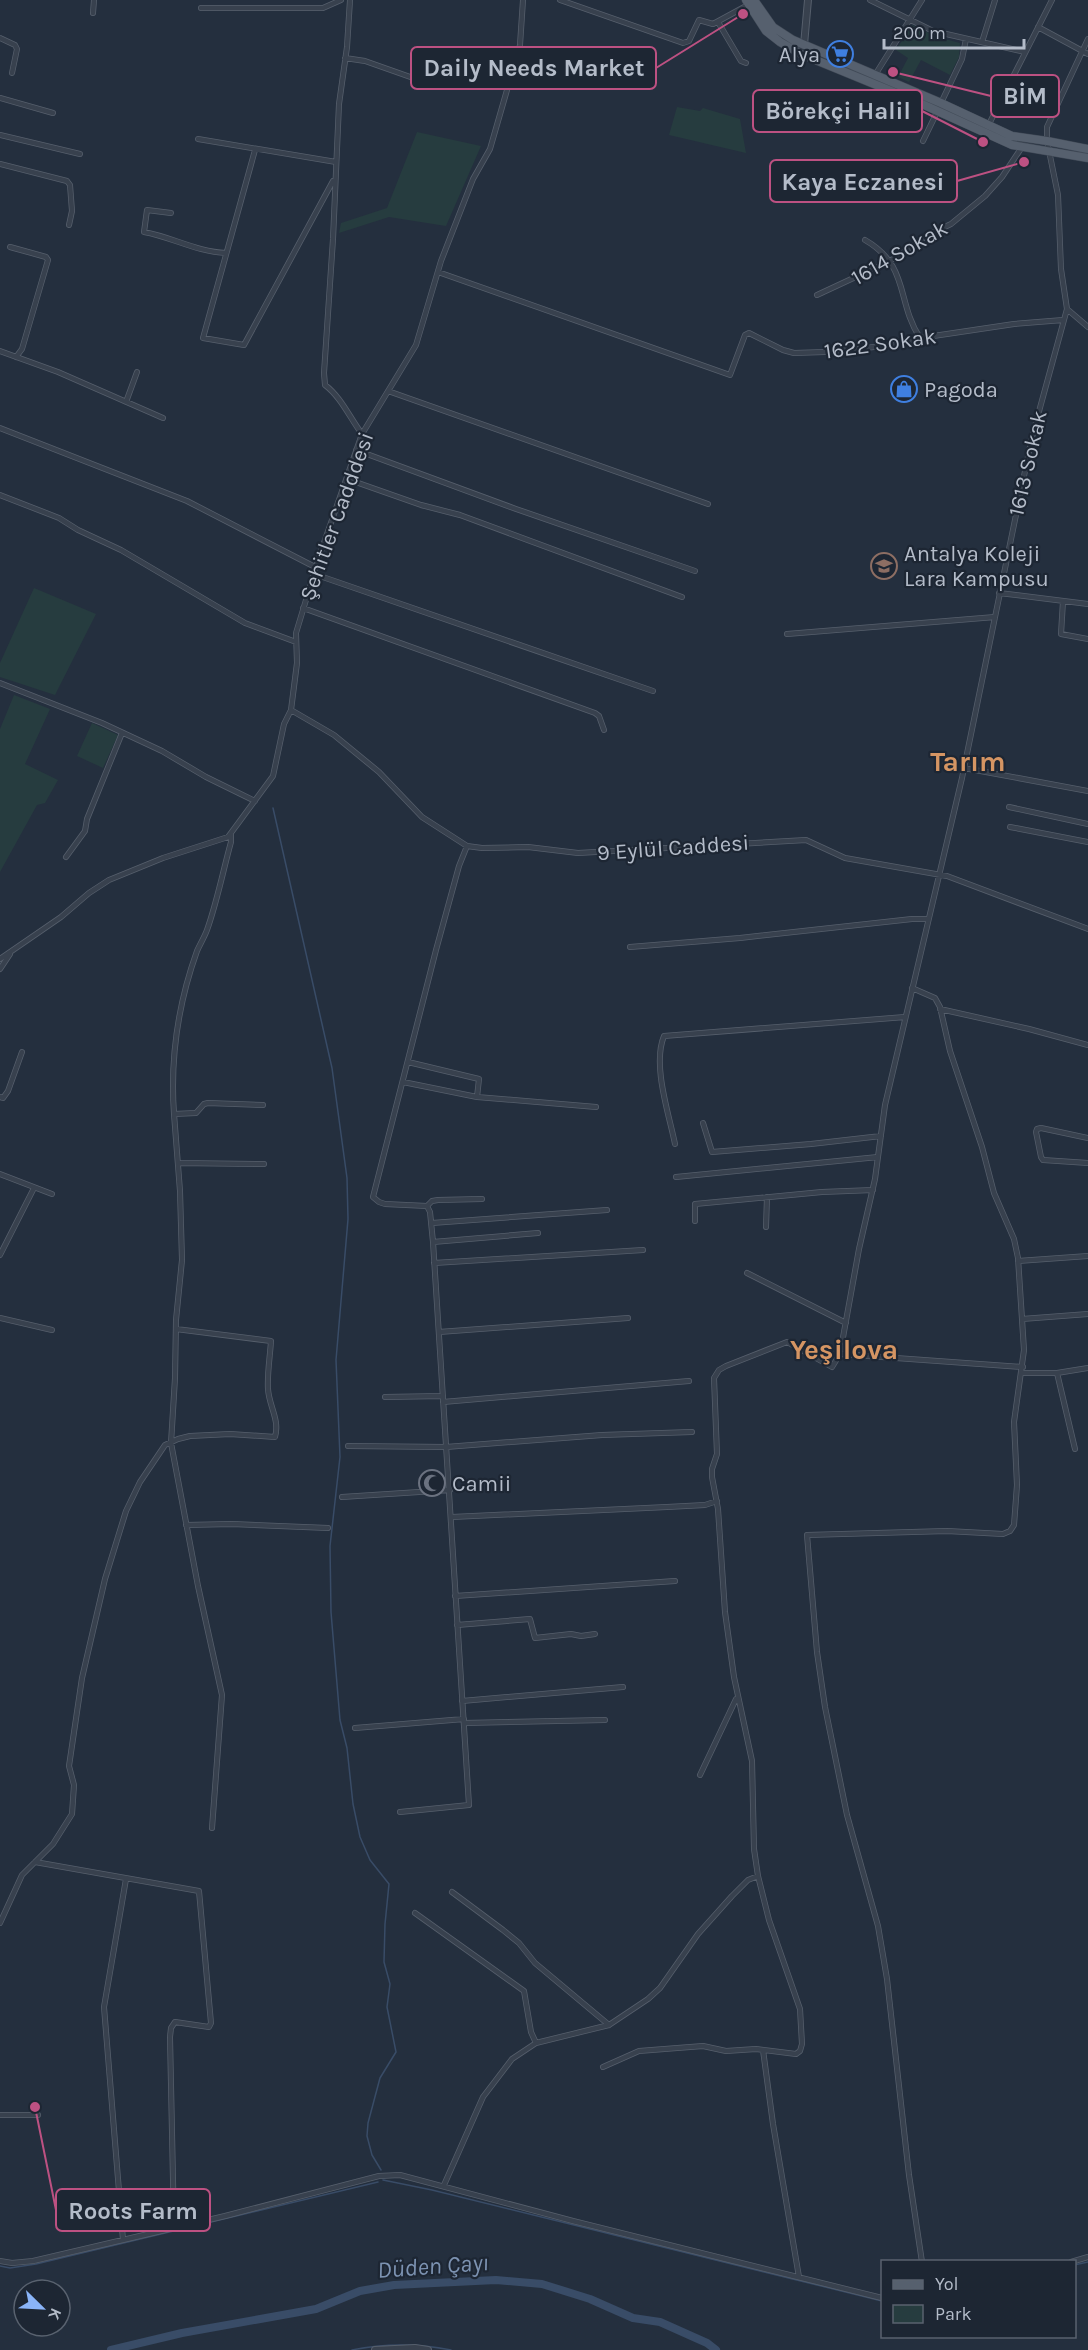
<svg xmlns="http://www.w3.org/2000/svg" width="1088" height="2350" viewBox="0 0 1088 2350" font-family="Karla,sans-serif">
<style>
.green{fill:#263c3f}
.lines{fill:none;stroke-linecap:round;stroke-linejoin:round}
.stream{stroke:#394c67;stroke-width:1.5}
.river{stroke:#394c67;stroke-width:8}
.minor-casing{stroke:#565f6c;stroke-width:6}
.tertiary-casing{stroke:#565f6c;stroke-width:8}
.primary-casing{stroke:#414a57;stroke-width:9}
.minor{stroke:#38414e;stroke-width:4.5}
.tertiary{stroke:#38414e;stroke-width:6}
.primary{stroke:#56606e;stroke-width:8}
.labels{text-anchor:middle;stroke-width:4.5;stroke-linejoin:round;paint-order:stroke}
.poi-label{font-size:22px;fill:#b4bcc9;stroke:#1d2633;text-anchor:start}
.street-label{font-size:22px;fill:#b4bcc9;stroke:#1d2633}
.water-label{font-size:24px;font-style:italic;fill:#7c92b1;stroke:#1d2633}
.district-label{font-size:28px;font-weight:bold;fill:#d59563;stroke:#1d2633}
.leader{fill:none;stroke:#bd5182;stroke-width:2}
.callout-dot{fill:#bd5182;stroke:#1d2633;stroke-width:2}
.callout{fill:#1d2633;stroke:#bd5182;stroke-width:2}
.callout-label{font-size:24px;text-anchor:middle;font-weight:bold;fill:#b4bcc9}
</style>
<rect width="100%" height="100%" fill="#242f3e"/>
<path class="green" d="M912,25L937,37L960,43L959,57L950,75L921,60L909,82L898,77L908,58L896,50Z
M677,107L700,111L703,108L740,119L746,153L669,135Z
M417,132L481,146L446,226L389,217L339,233L341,223L387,208Z
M34,588L96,614L55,695L0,677V663Z
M14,695L50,709L25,764L58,780L45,803L37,805L0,872V729Z
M92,723L118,735L103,768L77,756Z"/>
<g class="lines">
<path class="stream" d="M273,808L332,1068L347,1178L348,1219L336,1360L340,1457L330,1546L331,1612L340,1720L347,1748L353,1804L360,1837L370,1860L389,1884L385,1924L384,1962L390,1984L387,2007L396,2052L380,2078L368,2123L367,2136L372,2155L381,2170
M383,2180L432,2190L882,2301
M1074,2265L1088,2262
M0,2266L10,2268L36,2264L378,2182
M352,2350C386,2343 416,2343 451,2350"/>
<path class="river" d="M111,2350L182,2333L316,2309L360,2291L394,2285L496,2280L542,2284L590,2299L633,2318L660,2322L707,2343L716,2350"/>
<defs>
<path id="minor" d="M350,0L347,47L339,104L333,239L324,373L325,385C341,397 350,418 362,434
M560,0L683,43L689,41L699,20L713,24L748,5
M870,0L933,31L1025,52
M201,8H323L341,0
M93,13L94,0
M718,22L741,61L746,63
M1038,27L1088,54
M0,38L15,45L17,49L12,73
M982,42L995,0
M345,58L365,61L433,85
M875,75L922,0
M0,98L53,113
M941,103L962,59L966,39
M988,126L1052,0
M0,135L80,154
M198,139L336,162
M923,141L938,110
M255,150L203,338L244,345L333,181
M0,164L67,181L70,185L72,211L69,225
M171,213L147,210L144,232C172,237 197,252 226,253
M865,240C910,266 896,301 920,338
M10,247L46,257L48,260L22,349L16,357
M438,272L730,375L745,335L749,333L783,350L794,353L825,352L894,345L920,338L1014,324L1063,320
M817,295L890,261L930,234L951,224L985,196L1002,177L1022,147
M1067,309L1088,327
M0,351L58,372L163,418
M388,391L708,504
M126,402L137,372
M0,428L187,501L315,567
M356,450L516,509L695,571
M347,479L421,505L460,515L682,597
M0,495L59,518L78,530L121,550L245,623L296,642
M314,574L653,691
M999,593L1088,604
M1063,601L1061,634L1088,639
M303,608L595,713L599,716L604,730
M787,634L995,617
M0,683L102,723L162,751L206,777L255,801
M291,710L334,735L379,772L422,817L467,846L482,848L528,847L578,853L806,840L845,858L947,876L1088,929
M964,768L1088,791
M1009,807L1088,824
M1010,827L1088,842
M467,846L459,866L436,950L373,1197L379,1202L385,1204L427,1206L432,1201L438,1200L482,1199
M66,857L85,831L87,819L122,733
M630,947L740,938L912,919H928
M0,959L61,917L89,893L109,880L163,858L228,837L273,776L284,724L291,710L297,663L296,633L319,557L362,434L416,345L441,261L473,179L490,149L520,45L523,0
M0,969L10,954
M912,988L935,998L940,1007L950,1051L982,1147L994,1193L1014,1239L1018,1258L1024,1350L1014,1422L1017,1485L1014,1525L1010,1531L1003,1534L947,1531L807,1535L817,1652L825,1707L847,1815L878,1926L887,1979L909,2175L922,2262
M940,1009L1029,1029L1088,1045
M408,1062L479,1079L477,1097
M403,1082L477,1097L596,1107
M0,1097L3,1098L8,1091L22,1052
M174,1114C170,1058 178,1004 197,951C200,944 204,938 207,930C217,902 223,871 231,842V834
M703,1123L712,1152L811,1144L881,1136
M1088,1138L1041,1128L1037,1129L1036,1132L1041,1157L1043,1160L1088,1163
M675,1144C669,1114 652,1065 664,1036L905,1017
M178,1163L264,1164
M0,1174L52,1194
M676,1177L878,1157
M695,1221V1204L822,1192L873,1190
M432,1223L607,1210
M766,1227L767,1197
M433,1242L538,1233
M0,1255L34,1188
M1018,1261L1088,1256
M434,1263L643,1250
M747,1273L846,1323
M0,1318L52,1330
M1022,1319L1088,1314
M439,1332L628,1318
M1023,1367L840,1354L859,1249L875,1179L885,1105L962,778L1032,437L1067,309L1061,269L1058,195L1047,141V127L1088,39
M1022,1373H1057L1088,1368
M1057,1373L1075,1449
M385,1397L443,1396
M443,1402L689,1381
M348,1446L446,1447L602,1435L692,1432
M342,1497L450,1490
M452,1517L667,1507L705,1505L717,1501
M186,1525L232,1524L328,1528
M455,1596L675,1581
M457,1625L530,1619L535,1638L571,1634L581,1636L595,1634
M462,1701L623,1687
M464,1723L605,1720
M355,1728L464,1719
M700,1775L736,1699
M400,1812L469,1805L433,1242L430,1212L427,1206
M212,1828L222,1695L198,1586L171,1443L175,1378L176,1320L182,1260L180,1191L174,1114L196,1113L204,1104L208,1103L263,1105
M35,1862L199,1891L211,2023L209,2027L175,2022L171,2028L170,2037L174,2228
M452,1892L503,1930L519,1943L535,1963L609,2025
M415,1913L524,1991L531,2032L536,2043
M0,1923L22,1875L53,1844L72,1814L74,1785L69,1766L82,1678L105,1579L126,1511L140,1482L165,1445L178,1439L190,1436L230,1434L275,1437C280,1420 269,1406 268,1389C267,1374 270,1357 271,1341L176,1329
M763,2050L773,2124L799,2277
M603,2067L639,2051L703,2046L726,2051L756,2049L796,2054L800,2051L802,2044L800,2009L769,1920L758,1876L754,1849L752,1761L734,1677L725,1612L718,1509L712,1477V1469L717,1454L714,1378L719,1370L726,1366L787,1342L832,1367L840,1354
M0,2115H38
M444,2185L483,2097L512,2059L536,2043L609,2025L648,1999L660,1988L698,1934L732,1896L748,1880L758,1876
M123,2240L104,2007L126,1879
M0,2261L12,2263L33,2261L225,2216L379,2176L400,2175L573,2221L882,2298
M1071,2262L1088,2257"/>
<path id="tertiary" d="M804,45L808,0
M375,2350L415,2348L428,2350"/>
<path id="primary" d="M746,0L766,31L780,42L801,54L913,100L1012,145L1088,158
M754,0L773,27L793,40L941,103L1012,136L1047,141L1088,149"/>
</defs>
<use href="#minor" class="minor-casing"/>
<use href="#tertiary" class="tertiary-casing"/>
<use href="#primary" class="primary-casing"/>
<use href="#minor" class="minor"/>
<use href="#tertiary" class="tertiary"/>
<use href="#primary" class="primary"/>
</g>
<defs>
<symbol id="supermarket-ring" viewBox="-11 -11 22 22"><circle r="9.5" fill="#1d2633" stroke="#3f7fe0" stroke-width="1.5"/><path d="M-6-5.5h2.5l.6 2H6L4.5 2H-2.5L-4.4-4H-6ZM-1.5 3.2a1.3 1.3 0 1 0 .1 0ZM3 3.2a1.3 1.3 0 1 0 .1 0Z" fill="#3f7fe0"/></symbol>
<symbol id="shop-ring" viewBox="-11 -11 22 22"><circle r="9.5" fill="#1d2633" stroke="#3f7fe0" stroke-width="1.5"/><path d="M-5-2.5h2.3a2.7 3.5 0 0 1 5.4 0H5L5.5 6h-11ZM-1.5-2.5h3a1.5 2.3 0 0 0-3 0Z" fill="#3f7fe0"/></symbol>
<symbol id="school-ring" viewBox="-11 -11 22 22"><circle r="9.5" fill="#1d2633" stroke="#8d6e63" stroke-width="1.5"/><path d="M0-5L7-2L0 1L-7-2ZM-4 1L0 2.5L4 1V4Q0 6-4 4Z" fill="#8d6e63"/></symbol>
<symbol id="mosque-ring" viewBox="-11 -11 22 22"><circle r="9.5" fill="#1d2633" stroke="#6b7280" stroke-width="1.5"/><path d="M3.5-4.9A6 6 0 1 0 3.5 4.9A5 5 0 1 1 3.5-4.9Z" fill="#6b7280"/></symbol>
</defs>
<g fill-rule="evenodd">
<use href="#supermarket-ring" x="825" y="39" width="30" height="30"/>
<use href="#shop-ring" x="889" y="374" width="30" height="30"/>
<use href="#school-ring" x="869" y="551" width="30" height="30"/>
<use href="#mosque-ring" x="417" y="1468" width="30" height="30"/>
</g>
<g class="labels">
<g class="poi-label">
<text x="820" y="62" text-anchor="end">Alya</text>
<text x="924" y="397">Pagoda</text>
<text x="904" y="561">Antalya Koleji<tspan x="904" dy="25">Lara Kampusu</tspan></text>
<text x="452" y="1491">Camii</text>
</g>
<g class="street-label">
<text transform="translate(899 252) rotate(-30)" y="8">1614 Sokak</text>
<text transform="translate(880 343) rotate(-8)" y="8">1622 Sokak</text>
<text transform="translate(1027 463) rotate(-77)" y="8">1613 Sokak</text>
<text transform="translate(336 516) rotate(-70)" y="8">Şehitler Cadddesi</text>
<text transform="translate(673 847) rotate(-4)" y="8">9 Eylül Caddesi</text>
</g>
<g class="water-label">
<text transform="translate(433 2266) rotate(-4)" y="8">Düden Çayı</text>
</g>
<g class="district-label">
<text x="968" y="771">Tarım</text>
<text x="844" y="1359">Yeşilova</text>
</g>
</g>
<path class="leader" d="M743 14L656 68M893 72L991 96M983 142L922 111M1024 162L957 181M35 2107L56 2210"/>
<g class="callout-dot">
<circle cx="743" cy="14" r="6"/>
<circle cx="893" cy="72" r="6"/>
<circle cx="983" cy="142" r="6"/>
<circle cx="1024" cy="162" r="6"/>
<circle cx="35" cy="2107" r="6"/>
</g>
<g class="callout">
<rect x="411" y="47" width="245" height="42" rx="6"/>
<rect x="991" y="75" width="68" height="42" rx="6"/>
<rect x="753" y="90" width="169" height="42" rx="6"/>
<rect x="770" y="160" width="187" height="42" rx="6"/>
<rect x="56" y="2189" width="154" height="42" rx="6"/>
</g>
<g class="callout-label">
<text x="534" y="76">Daily Needs Market</text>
<text x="1025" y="104">BİM</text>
<text x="838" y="119">Börekçi Halil</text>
<text x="863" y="190">Kaya Eczanesi</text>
<text x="133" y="2219">Roots Farm</text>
</g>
<rect x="881" y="2260" width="195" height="78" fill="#1d2633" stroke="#59626f" stroke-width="1.5"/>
<rect x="893" y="2280" width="30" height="9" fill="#56606e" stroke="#59626f" stroke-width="1.5"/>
<text x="935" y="2290" font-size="18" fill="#b4bcc9">Yol</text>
<rect x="893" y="2305" width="30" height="18" fill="#263c3f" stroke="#59626f" stroke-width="1.5"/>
<text x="935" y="2320" font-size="18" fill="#b4bcc9">Park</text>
<g transform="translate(42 2308) rotate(114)"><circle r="28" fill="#1d2633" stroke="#59626f" stroke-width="1.5"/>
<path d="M0-4.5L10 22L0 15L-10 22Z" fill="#8ab4f8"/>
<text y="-9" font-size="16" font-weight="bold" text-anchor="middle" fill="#b4bcc9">K</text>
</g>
<path d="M884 39v9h140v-9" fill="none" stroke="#b4bcc9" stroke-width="3"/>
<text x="893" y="39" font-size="18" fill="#b4bcc9" stroke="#1d2633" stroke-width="4.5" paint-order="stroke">200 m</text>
</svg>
